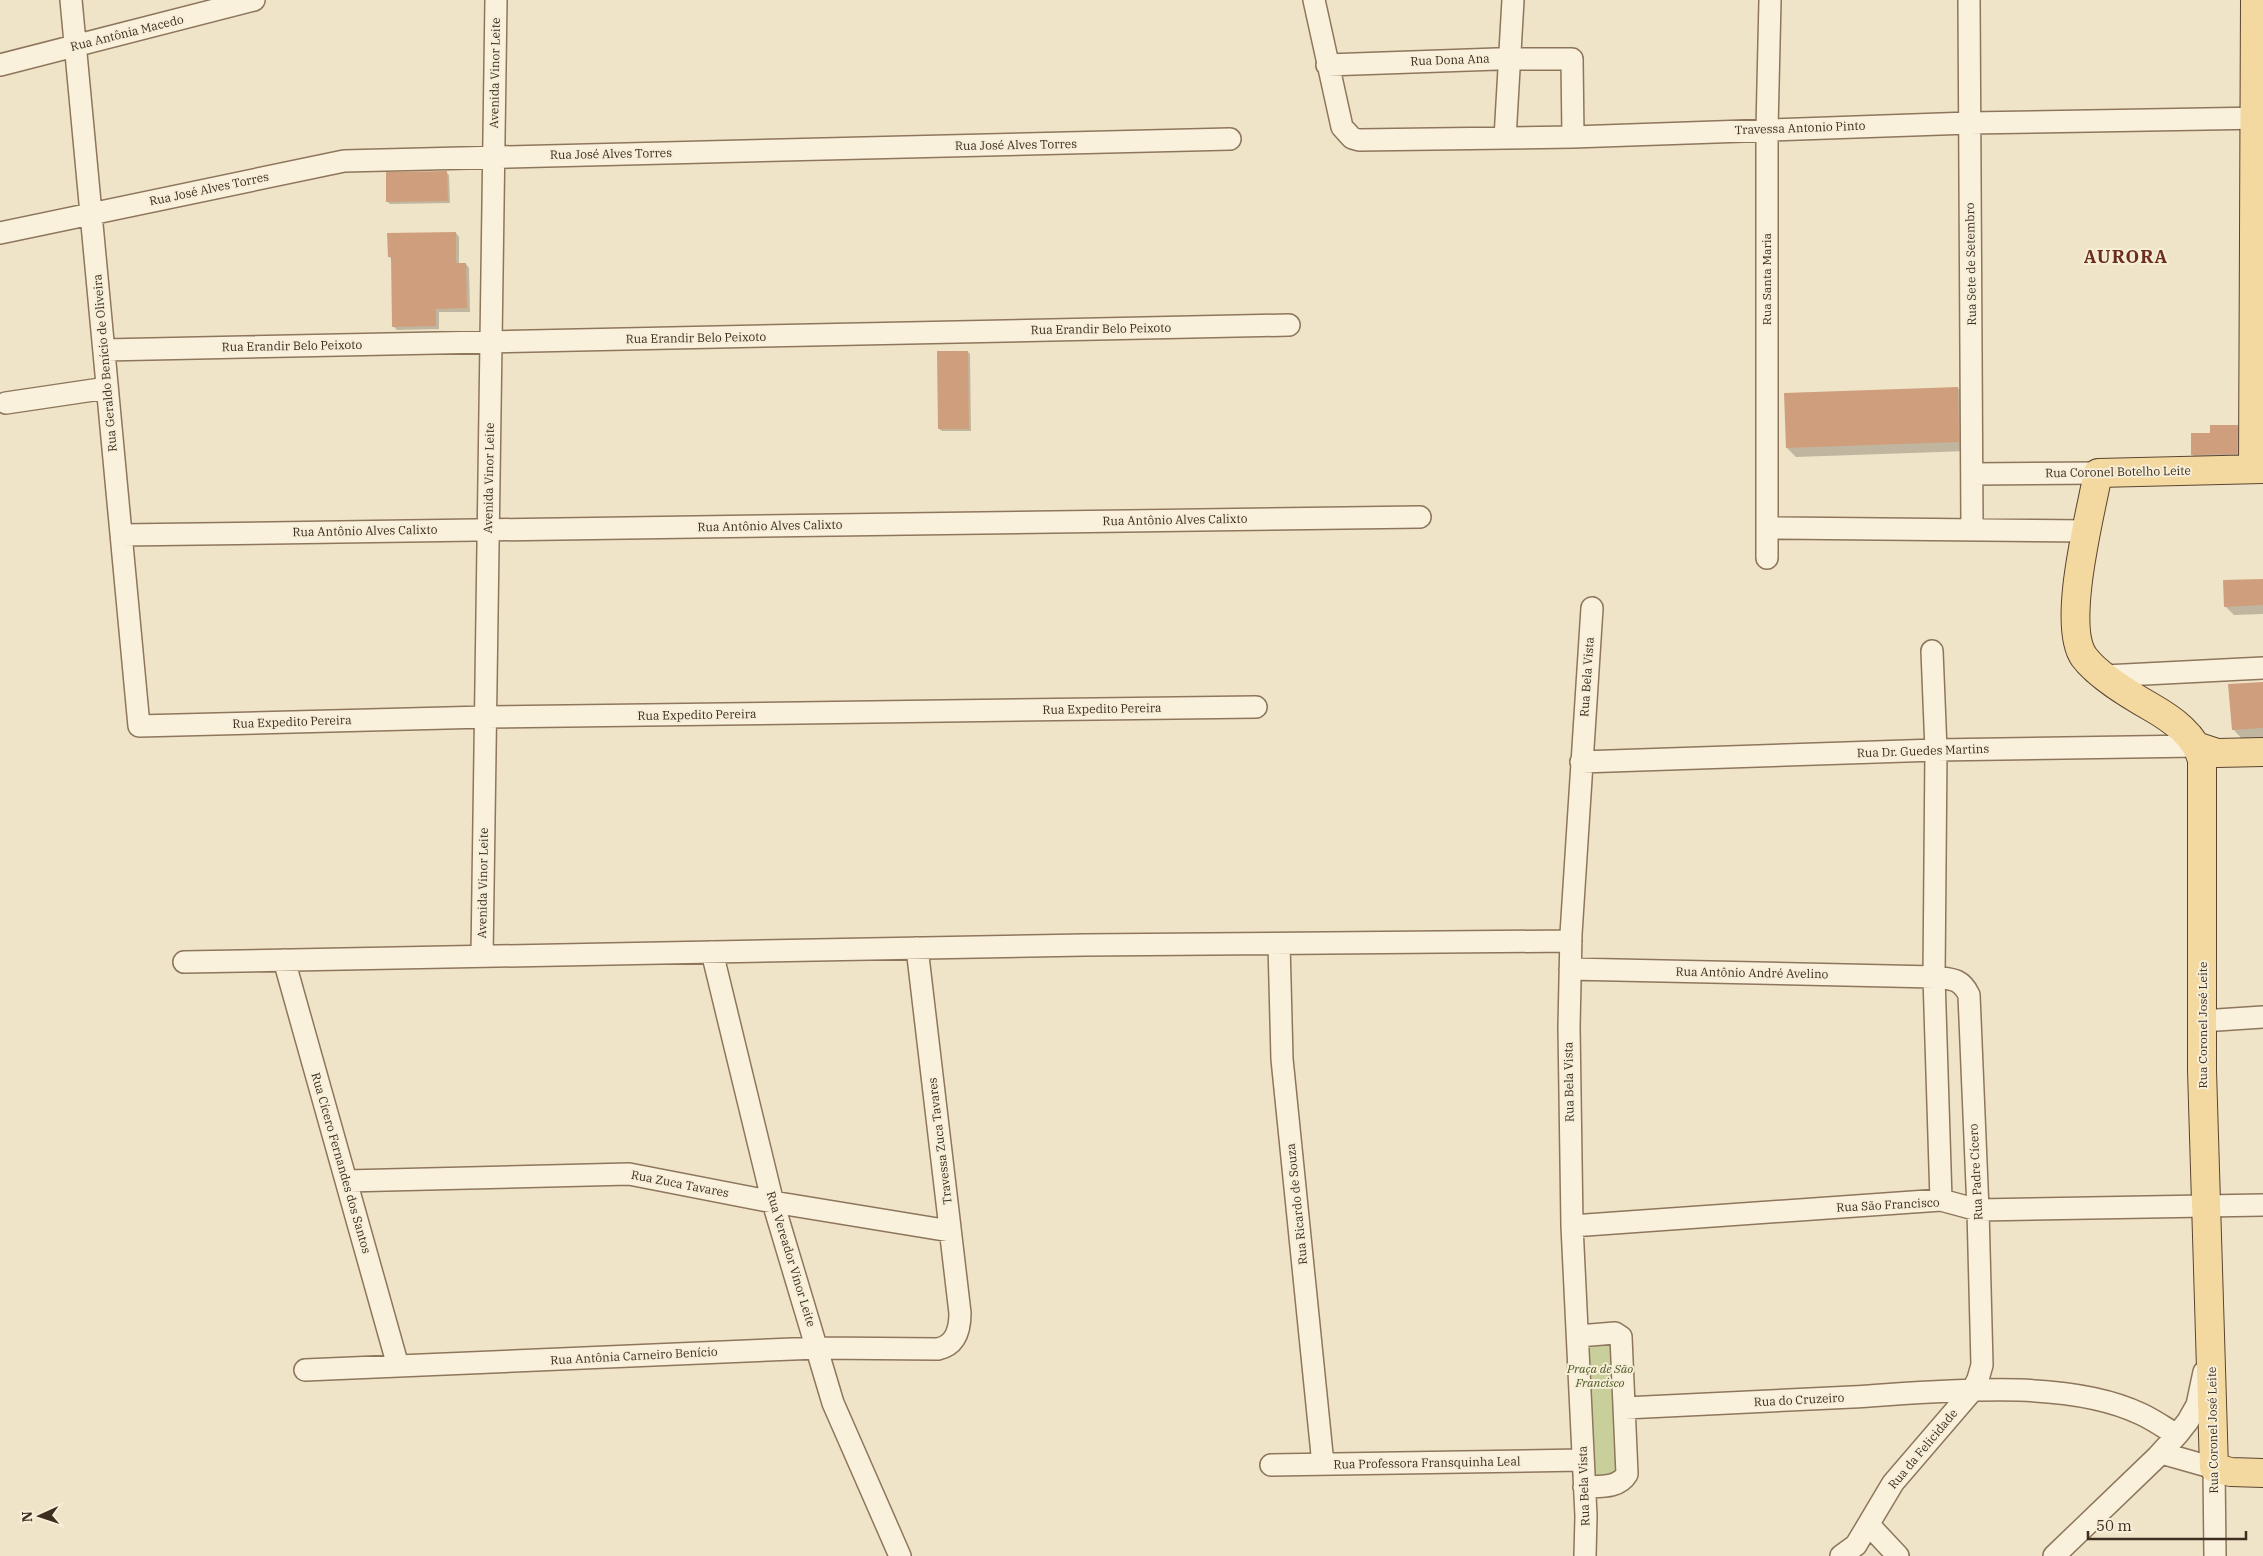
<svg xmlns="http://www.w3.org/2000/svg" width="2263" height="1556" viewBox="0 0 2263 1556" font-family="'IBM Plex Serif',serif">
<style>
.green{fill:#c9cf9b}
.shadow{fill:#0003}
.building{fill:#cf9f7d}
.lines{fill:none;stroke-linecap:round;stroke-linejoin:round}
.minor-casing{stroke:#8d765c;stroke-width:24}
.primary-casing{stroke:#5b4430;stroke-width:30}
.minor{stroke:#faf1dc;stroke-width:21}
.primary{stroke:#f3d9a0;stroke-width:28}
.labels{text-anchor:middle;stroke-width:4;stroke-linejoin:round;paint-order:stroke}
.street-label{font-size:12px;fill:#3d2e20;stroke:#f7eed8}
.park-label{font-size:12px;font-style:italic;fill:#4d5a26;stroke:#f7eed8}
.district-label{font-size:18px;font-weight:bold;letter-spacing:1px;fill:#6b2e1e;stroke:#f7eed8}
</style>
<rect width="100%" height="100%" fill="#f0e4c8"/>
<path class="green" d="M1613,1341L1617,1474L1593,1478L1583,1343Z"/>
<path class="shadow" d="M446,172L449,175L450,203L390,204L388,202Z
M456,233L459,237V264H466L469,268L470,312H439V329L397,330L394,327L392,260L389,256Z
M968,352L970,354L971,431H942L939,429Z
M1958,388L1967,397L1968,451L1796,457L1787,448Z
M2237,426L2240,429V456L2195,457L2192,455Z
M2263,580V614L2234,615L2225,606Z
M2263,684V738L2242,739L2233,729Z"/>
<path class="building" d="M447,171L448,201L386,202V172Z
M456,232V263H466L467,308L436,309V326L392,327L391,257H388L387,233Z
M937,351H968L969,429H938Z
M1958,387L1959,442L1786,448L1784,393Z
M2210,425H2238L2237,454L2191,455V433H2210Z
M2263,579V605L2224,607L2223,580Z
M2263,682V728L2232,730L2228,684Z"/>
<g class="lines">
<defs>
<path id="minor" d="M71,0L139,726L485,717L1256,707
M1314,0L1342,127L1352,138L1359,140L1573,137L1969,123L2263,118
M1969,0L1972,529
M0,65L254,0
M1327,65L1497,59H1572L1573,137
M1505,138L1513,0
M0,233L344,161L1230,139
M104,350L1289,325
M6,403L107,388
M1972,474L2098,473
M1768,528L2088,531
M121,535L1420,517
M1767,558V129L1770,0
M1932,651L1936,750L1934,977L1941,1200
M2105,676L2263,668
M1581,762L1936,750L2196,746
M1279,944L1282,1059L1323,1464
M712,952L772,1199L833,1403L900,1556
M482,956L496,0
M284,960L398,1366
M184,962L1084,945L1571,941
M1570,969L1934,977C1951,979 1961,978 1969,995L1978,1210L1982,1365L1978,1379L1972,1391L1893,1483L1856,1545L1841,1556
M2202,1021L2263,1017
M346,1181L629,1174L773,1202L950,1231
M1572,1226L1941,1200L1978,1210L2263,1205
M1578,1336L1615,1333L1621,1337L1627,1474C1618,1489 1599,1486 1584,1487
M305,1370L817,1348L938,1349C956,1345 960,1329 960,1313L917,948
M1625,1408C1701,1404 1777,1401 1852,1397C1937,1392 2064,1377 2141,1414C2154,1420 2165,1428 2177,1435
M2161,1453L2214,1468L2215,1556
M1271,1465L1583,1460
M1869,1525L1898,1556
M1585,1556L1586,1516L1572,1226L1569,1027L1571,934L1592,608
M2054,1556L2157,1457L2177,1435L2188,1421L2197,1405L2204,1372"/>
<path id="primary" d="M2253,469L2255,0
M2263,469L2098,473C2091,512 2061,625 2084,657C2098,676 2130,695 2151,707C2172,719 2195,735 2202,760V1070L2214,1468L2231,1472L2263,1473
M2196,746L2217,753L2263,752"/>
</defs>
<use href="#minor" class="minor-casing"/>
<use href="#primary" class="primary-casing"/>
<use href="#minor" class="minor"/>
<use href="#primary" class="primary"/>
</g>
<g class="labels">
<g class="street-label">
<text transform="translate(127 33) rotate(-14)" y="4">Rua Antônia Macedo</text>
<text transform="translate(1450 60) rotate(-2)" y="4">Rua Dona Ana</text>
<text transform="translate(495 73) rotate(-89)" y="4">Avenida Vinor Leite</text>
<text transform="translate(1800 128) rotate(-2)" y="4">Travessa Antonio Pinto</text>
<text transform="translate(1016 145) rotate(-1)" y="4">Rua José Alves Torres</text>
<text transform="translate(611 154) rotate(-1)" y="4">Rua José Alves Torres</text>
<text transform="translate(209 189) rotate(-12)" y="4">Rua José Alves Torres</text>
<text transform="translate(1971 264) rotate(-91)" y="4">Rua Sete de Setembro</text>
<text transform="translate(1767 279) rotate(-90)" y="4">Rua Santa Maria</text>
<text transform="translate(1101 329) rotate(-1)" y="4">Rua Erandir Belo Peixoto</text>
<text transform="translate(696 338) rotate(-1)" y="4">Rua Erandir Belo Peixoto</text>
<text transform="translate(292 346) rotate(-1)" y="4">Rua Erandir Belo Peixoto</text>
<text transform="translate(105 363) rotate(-95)" y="4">Rua Geraldo Benício de Oliveira</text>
<text transform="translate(2118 472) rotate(-1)" y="4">Rua Coronel Botelho Leite</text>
<text transform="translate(489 478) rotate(-89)" y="4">Avenida Vinor Leite</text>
<text transform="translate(1175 520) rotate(-1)" y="4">Rua Antônio Alves Calixto</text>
<text transform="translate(770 526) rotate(-1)" y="4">Rua Antônio Alves Calixto</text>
<text transform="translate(365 531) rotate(-1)" y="4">Rua Antônio Alves Calixto</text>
<text transform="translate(1587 677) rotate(-86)" y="4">Rua Bela Vista</text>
<text transform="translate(1102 709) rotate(-1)" y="4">Rua Expedito Pereira</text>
<text transform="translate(697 715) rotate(-1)" y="4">Rua Expedito Pereira</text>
<text transform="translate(292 722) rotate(-2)" y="4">Rua Expedito Pereira</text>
<text transform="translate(1923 751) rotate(-2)" y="4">Rua Dr. Guedes Martins</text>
<text transform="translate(483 883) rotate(-89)" y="4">Avenida Vinor Leite</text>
<text transform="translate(1752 973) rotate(1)" y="4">Rua Antônio André Avelino</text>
<text transform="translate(2203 1025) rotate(-90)" y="4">Rua Coronel José Leite</text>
<text transform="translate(1569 1082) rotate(-91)" y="4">Rua Bela Vista</text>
<text transform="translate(940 1141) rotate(-97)" y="4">Travessa Zuca Tavares</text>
<text transform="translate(341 1163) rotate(74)" y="4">Rua Cícero Fernandes dos Santos</text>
<text transform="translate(1976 1172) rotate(-93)" y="4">Rua Padre Cícero</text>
<text transform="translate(680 1184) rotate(11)" y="4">Rua Zuca Tavares</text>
<text transform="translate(1297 1204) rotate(-96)" y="4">Rua Ricardo de Souza</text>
<text transform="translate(1888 1205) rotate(-3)" y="4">Rua São Francisco</text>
<text transform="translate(791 1259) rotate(73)" y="4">Rua Vereador Vinor Leite</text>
<text transform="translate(634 1356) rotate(-3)" y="4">Rua Antônia Carneiro Benício</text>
<text transform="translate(1799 1400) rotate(-3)" y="4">Rua do Cruzeiro</text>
<text transform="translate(2213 1430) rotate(-91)" y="4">Rua Coronel José Leite</text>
<text transform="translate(1923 1449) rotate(-50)" y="4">Rua da Felicidade</text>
<text transform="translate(1427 1463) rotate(-1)" y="4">Rua Professora Fransquinha Leal</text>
<text transform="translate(1584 1486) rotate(-92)" y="4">Rua Bela Vista</text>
</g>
<g class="park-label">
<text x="1600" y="1373">Praça de São<tspan x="1600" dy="14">Francisco</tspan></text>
</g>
<g class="district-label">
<text x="2126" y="263">AURORA</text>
</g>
</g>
<g transform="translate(40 1516) rotate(267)" stroke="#f7eed8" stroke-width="4" paint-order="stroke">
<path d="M0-4L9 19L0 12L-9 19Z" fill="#3d2e20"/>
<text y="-8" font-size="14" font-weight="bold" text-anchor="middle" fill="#3d2e20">N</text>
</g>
<path d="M2088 1531v8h158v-8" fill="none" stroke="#3d2e20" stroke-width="2.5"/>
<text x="2096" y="1531" font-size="15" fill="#3d2e20" stroke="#f7eed8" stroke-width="4" paint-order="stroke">50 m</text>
</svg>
